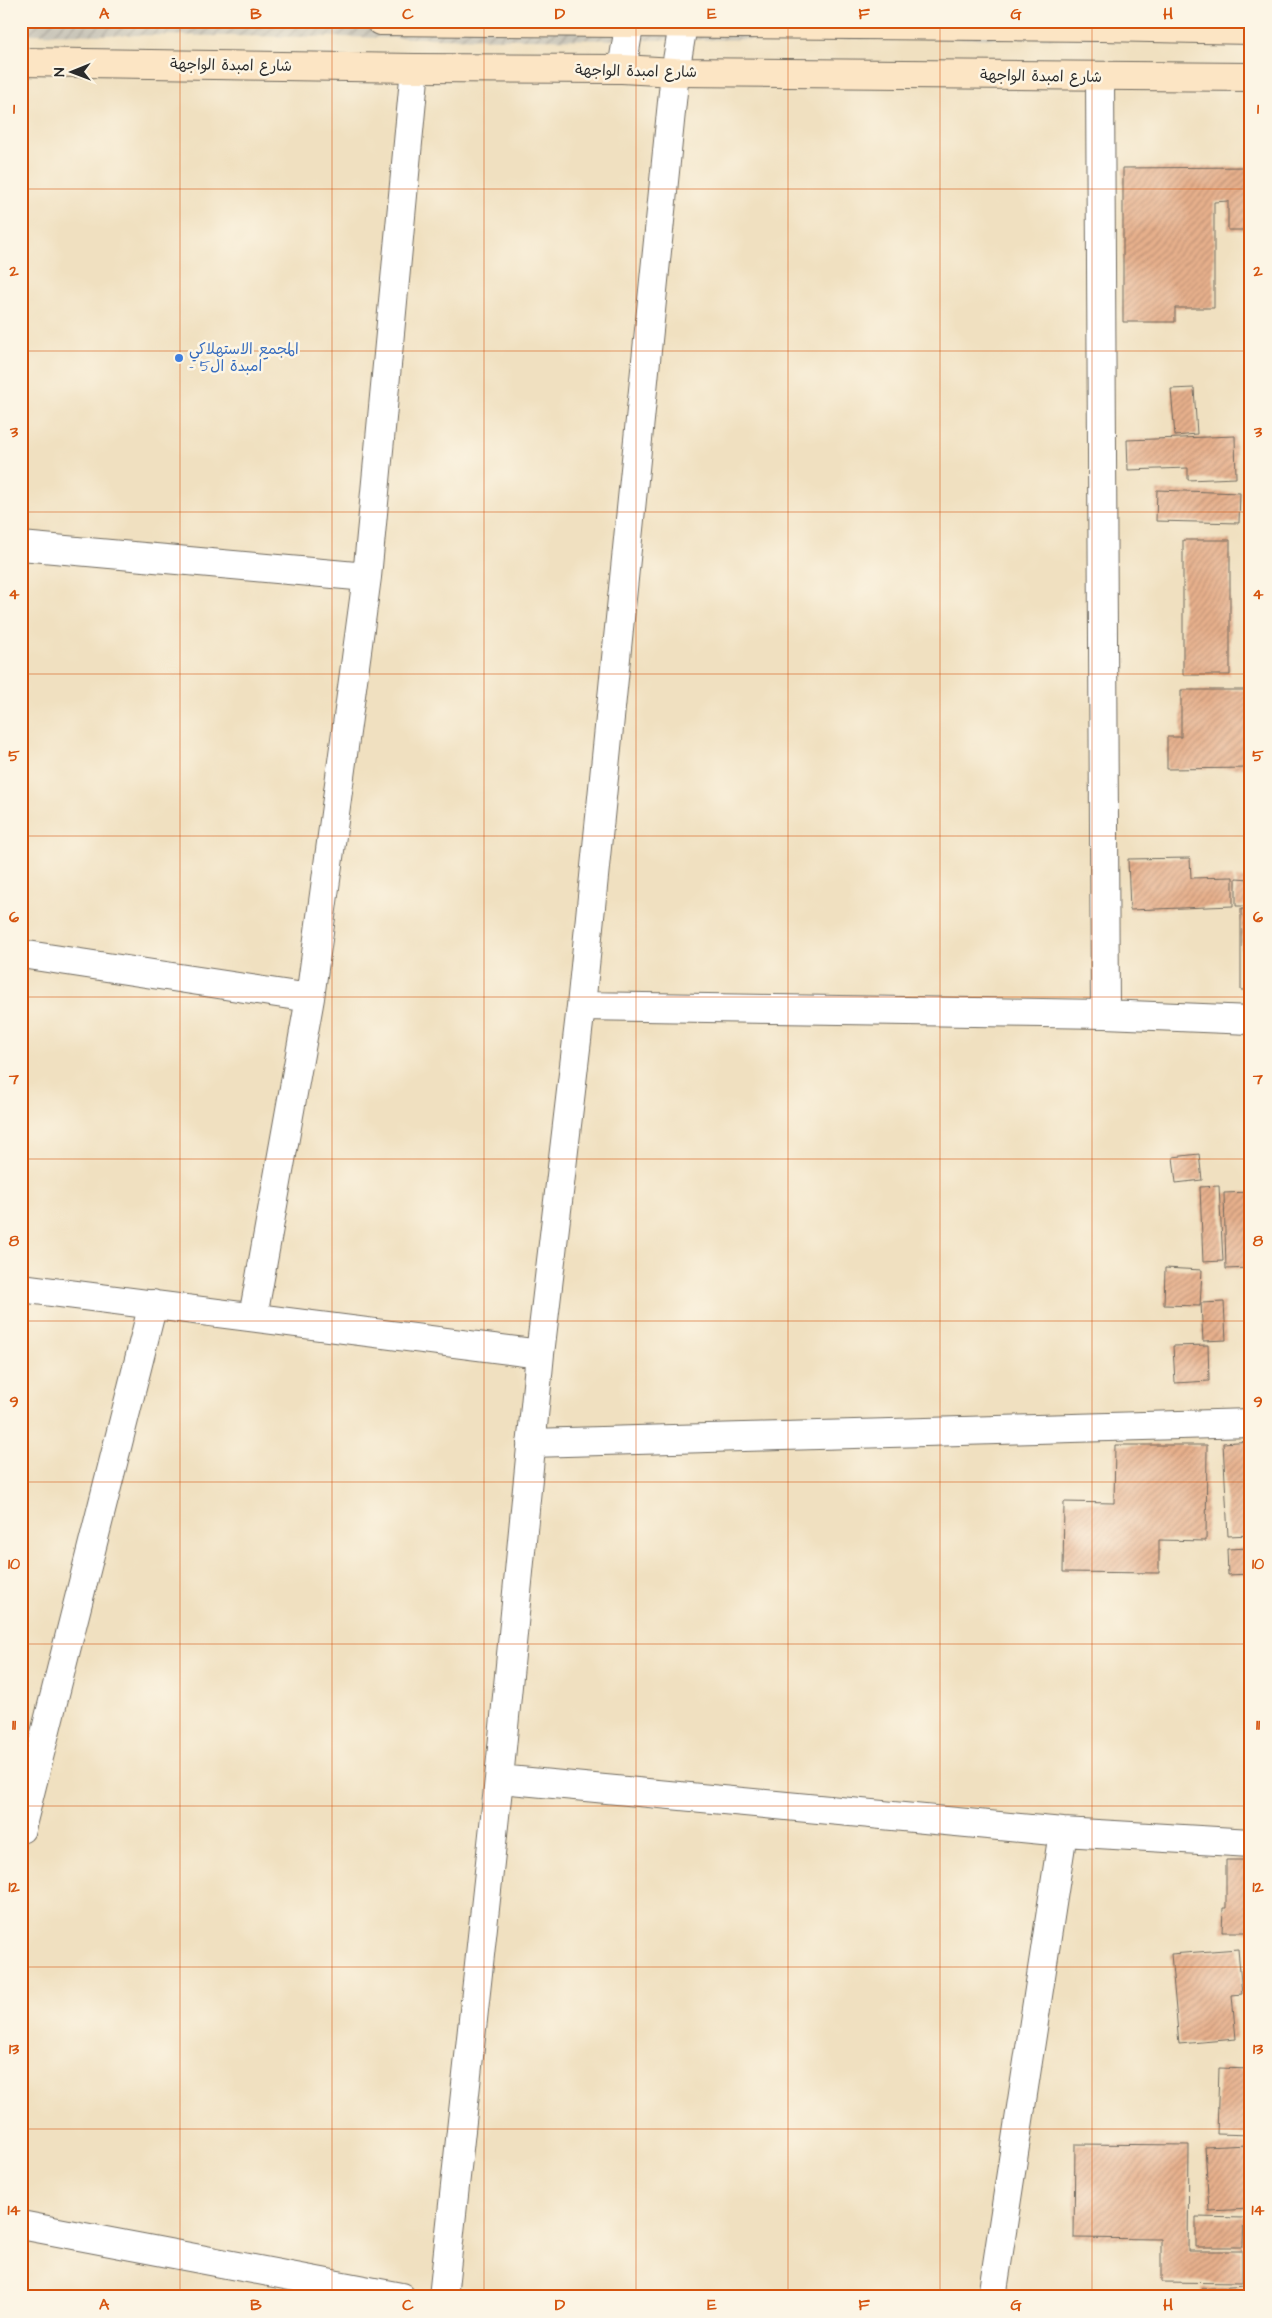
<svg xmlns="http://www.w3.org/2000/svg" width="1272" height="2318" viewBox="0 0 1272 2318" font-family="'Architects Daughter','Playpen Sans Arabic',sans-serif">
<style>
.industrial{fill:url(#industrial-furrows)}
.building{fill:url(#building-hatch)}
.lines{fill:none;stroke-linecap:round;stroke-linejoin:round}
.minor-casing{stroke:#706a5f;stroke-width:30}
.tertiary-casing{stroke:#706a5f;stroke-width:30}
.secondary-casing{stroke:#706a5f;stroke-width:30}
.minor{stroke:#fff;stroke-width:28}
.tertiary{stroke:#fff;stroke-width:28}
.secondary{stroke:#fce5c4;stroke-width:28}
.grid{fill:none;stroke:#d5540f;stroke-width:1;stroke-opacity:0.55}
.shop-dot{fill:#3f7fe0;stroke:#fcf5e5;stroke-width:2}
.labels{text-anchor:middle;stroke-width:5;stroke-linejoin:round;paint-order:stroke}
.street-label{font-size:15px;fill:#2b2b2b;stroke:#fcf5e5}
.shop-label{font-size:15px;fill:#366cbe;stroke:#fcf5e5;text-anchor:start}
.neatline{fill:none;stroke:#d5540f;stroke-width:2}
.grid-label{font-size:16px;text-anchor:middle;font-weight:bold;fill:#d5540f}
</style>
<defs>
<pattern id="industrial-furrows" width="10" height="10" patternUnits="userSpaceOnUse" patternTransform="scale(1.25)"><rect width="10" height="10" fill="#c8c4b8"/><path d="M-1 1l2-2M0 10L10 0M9 11l2-2" fill="none" stroke="#a39f96"/></pattern>
<pattern id="building-hatch" width="6" height="6" patternUnits="userSpaceOnUse" patternTransform="scale(1.25)"><rect width="6" height="6" fill="#e7b08c"/><path d="M-1 1l2-2M0 6l6-6M5 7l2-2" fill="none" stroke="#bb8f73"/></pattern>
</defs>
<rect width="100%" height="100%" fill="#fcf5e5"/>
<filter id="ink" filterUnits="userSpaceOnUse"><feTurbulence type="fractalNoise" baseFrequency=".02" numOctaves="2"/><feDisplacementMap in="SourceGraphic" scale="10" xChannelSelector="R" yChannelSelector="G"/><feConvolveMatrix kernelMatrix="1 2 1 2 8 2 1 2 1" color-interpolation-filters="sRGB"/></filter>
<filter id="wash" filterUnits="userSpaceOnUse"><feTurbulence type="fractalNoise" baseFrequency=".0096" numOctaves="4" result="noise"/><feDisplacementMap in="SourceGraphic" scale="20" xChannelSelector="R" yChannelSelector="G"/><feGaussianBlur stdDeviation="1.12" result="paint"/><feColorMatrix in="noise" values="0 0 0 0 0 0 0 0 0 0 0 0 0 0 0 0 0 1.4 0 .05"/><feComposite in="paint" operator="in"/></filter>
<g filter="url(#wash)">
<rect width="100%" height="100%" fill="#f0e0c0"/>
<path class="industrial" d="M21,21H1251V37L633,40L21,34Z"/>
<g id="blocks">
<path class="building" d="M1251,167V230H1228V201L1214,202V308H1175V322H1123V168Z
M1249,295H1251V345L1248,344Z
M1248,352H1251V384H1249Z
M1194,388L1197,434L1175,436L1171,389Z
M1235,436L1236,478L1188,480V468L1128,470L1127,440Z
M1157,490L1240,493L1239,523L1156,521Z
M1183,540H1230V675H1183Z
M1181,690H1251V768L1167,769V737H1181Z
M1190,858L1191,878L1233,877V906L1130,910L1128,859Z
M1236,878L1251,879V906H1236Z
M1241,909H1251V990H1241Z
M1199,1154L1202,1180L1176,1183L1173,1157Z
M1219,1186L1223,1261L1203,1262L1200,1187Z
M1251,1192V1268L1226,1269L1224,1193Z
M1165,1268L1202,1270L1200,1306L1164,1305Z
M1224,1302L1226,1340L1203,1341L1201,1303Z
M1208,1345L1209,1381L1175,1383L1173,1346Z
M1251,1441V1535L1228,1536L1223,1443Z
M1115,1445H1207L1206,1541L1159,1540V1573L1063,1572L1064,1502L1114,1503Z
M1251,1548V1574L1228,1575L1227,1549Z
M1226,1860H1251V1932H1222L1223,1908H1226Z
M1238,1949L1242,1994L1232,1995L1236,2039L1179,2044L1171,1954Z
M1219,2068L1251,2069V2135L1217,2134Z
M1075,2144L1189,2145L1188,2251H1242V2283L1161,2282V2239L1074,2238Z
M1248,2145L1251,2209L1209,2211L1205,2147Z
M1196,2217L1244,2218L1243,2247H1196Z
M1246,2286L1247,2297H1202L1201,2289Z"/>
</g>
</g>
<g filter="url(#ink)">
<use href="#blocks" fill-opacity="0" stroke="#706a5f" stroke-width="1"/>
<g class="lines">
<defs>
<path id="minor" d="M1100,76L1105,1014
M21,546L367,577
M21,954L310,998
M581,1006L1105,1014L1251,1020
M21,1288L540,1354
M253,1317L310,998L367,577L415,68
M531,1443L1251,1423
M499,1779L1063,1832L1251,1843
M21,1829L153,1304
M21,2225L401,2297
M443,2297L499,1779L540,1354L581,1006L675,72L683,25
M992,2297L1063,1832"/>
<path id="tertiary" d="M622,69L630,21"/>
<path id="secondary" d="M380,21L1101,27L1251,30
M21,62L415,68L622,69L675,72L1251,77"/>
</defs>
<use href="#minor" class="minor-casing"/>
<use href="#tertiary" class="tertiary-casing"/>
<use href="#secondary" class="secondary-casing"/>
<use href="#minor" class="minor"/>
<use href="#tertiary" class="tertiary"/>
<use href="#secondary" class="secondary"/>
</g>
</g>
<path class="grid" d="M180,21V2297M332,21V2297M484,21V2297M636,21V2297M788,21V2297M940,21V2297M1092,21V2297M21,189H1251M21,351H1251M21,512H1251M21,674H1251M21,836H1251M21,997H1251M21,1159H1251M21,1321H1251M21,1482H1251M21,1644H1251M21,1806H1251M21,1967H1251M21,2129H1251"/>
<circle class="shop-dot" cx="179" cy="358" r="5"/>
<g class="labels">
<g class="street-label">
<text transform="translate(231 65) rotate(1)" y="5">شارع امبدة الواجهة</text>
<text transform="translate(636 71) rotate(1)" y="5">شارع امبدة الواجهة</text>
<text transform="translate(1041 76) rotate(1)" y="5">شارع امبدة الواجهة</text>
</g>
<g class="shop-label">
<text x="189" y="354">المجمع الاستهلاكي<tspan x="189" dy="17">- امبدة ال5</tspan></text>
</g>
</g>
<rect width="1272" height="2318" fill="none" stroke="#fcf5e5" stroke-width="55"/>
<g transform="translate(72 72) rotate(269)" stroke="#fcf5e5" stroke-width="4" paint-order="stroke">
<path d="M0-4L9 19L0 12L-9 19Z" fill="#2b2b2b"/>
<text y="-8" font-size="14" font-weight="bold" text-anchor="middle" fill="#2b2b2b">N</text>
</g>
<rect x="28" y="28" width="1216" height="2262" class="neatline"/>
<g class="grid-label">
<text x="104" y="19">A</text>
<text x="256" y="19">B</text>
<text x="408" y="19">C</text>
<text x="560" y="19">D</text>
<text x="712" y="19">E</text>
<text x="864" y="19">F</text>
<text x="1016" y="19">G</text>
<text x="1168" y="19">H</text>
<text x="14" y="114">1</text>
<text x="1258" y="114">1</text>
<text x="14" y="276">2</text>
<text x="1258" y="276">2</text>
<text x="14" y="437">3</text>
<text x="1258" y="437">3</text>
<text x="14" y="599">4</text>
<text x="1258" y="599">4</text>
<text x="14" y="761">5</text>
<text x="1258" y="761">5</text>
<text x="14" y="922">6</text>
<text x="1258" y="922">6</text>
<text x="14" y="1084">7</text>
<text x="1258" y="1084">7</text>
<text x="14" y="1246">8</text>
<text x="1258" y="1246">8</text>
<text x="14" y="1407">9</text>
<text x="1258" y="1407">9</text>
<text x="14" y="1569">10</text>
<text x="1258" y="1569">10</text>
<text x="14" y="1730">11</text>
<text x="1258" y="1730">11</text>
<text x="14" y="1892">12</text>
<text x="1258" y="1892">12</text>
<text x="14" y="2054">13</text>
<text x="1258" y="2054">13</text>
<text x="14" y="2215">14</text>
<text x="1258" y="2215">14</text>
<text x="104" y="2310">A</text>
<text x="256" y="2310">B</text>
<text x="408" y="2310">C</text>
<text x="560" y="2310">D</text>
<text x="712" y="2310">E</text>
<text x="864" y="2310">F</text>
<text x="1016" y="2310">G</text>
<text x="1168" y="2310">H</text>
</g>
</svg>
